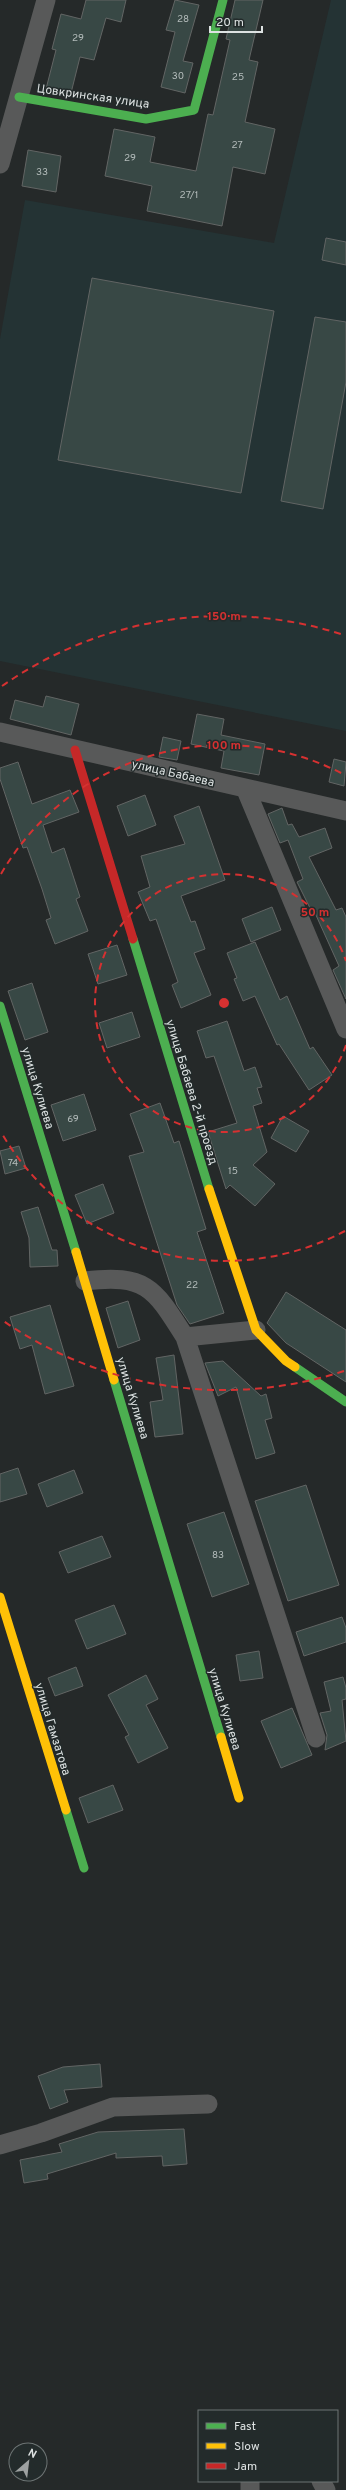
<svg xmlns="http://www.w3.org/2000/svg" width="346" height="2490" viewBox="0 0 346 2490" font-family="Overpass,sans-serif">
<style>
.built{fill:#243334}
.building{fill:#384845;stroke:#626564}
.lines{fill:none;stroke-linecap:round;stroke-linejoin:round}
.street{stroke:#585959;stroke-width:19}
.fast{stroke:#4caf50;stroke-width:9}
.slow{stroke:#ffc107;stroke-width:9}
.jam{stroke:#c62828;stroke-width:9}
.ring{fill:none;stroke:#d63131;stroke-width:2;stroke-dasharray:7 5}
.labels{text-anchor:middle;stroke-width:3;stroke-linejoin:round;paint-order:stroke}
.number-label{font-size:10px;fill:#b4bcbb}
.street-label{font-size:12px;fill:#dde2e2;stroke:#232b2b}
.centre{fill:#d63131;stroke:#232b2b;stroke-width:2}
.ring-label{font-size:12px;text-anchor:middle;font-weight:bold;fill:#d63131;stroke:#232b2b;stroke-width:3;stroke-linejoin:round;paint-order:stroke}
</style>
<rect width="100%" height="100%" fill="#252929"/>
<path class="built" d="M331,0H346V731L0,661V339L25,200L274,243Z"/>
<path class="building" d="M86,0H126L121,22L106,18L94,60L80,57L71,93L46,89L56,50L52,49L61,14L81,19Z
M175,0L199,5L183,61L193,63L185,93L161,87L175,32L166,30Z
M235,0H263L249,60L258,62L245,122L275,129L265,174L233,167L222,226L147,211L152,186L105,176L114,129L155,137L150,162L196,171L208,114L213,115L230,40L226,39Z
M28,150L61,156L56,192L22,186Z
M326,238L346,242V265L322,260Z
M92,278L274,311L241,493L58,460Z
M315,317L346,322V382L323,509L281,501Z
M46,696L79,704L71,735L10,719L15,700L43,707Z
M197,714L224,719L221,735L265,744L259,775L221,768L224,751L191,744Z
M163,737L181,741L177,760L159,757Z
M334,759L346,762L344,786L329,782Z
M18,762L32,804L70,790L79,812L43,825L52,853L64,848L80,897L76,899L88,931L55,944L46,920L51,918L42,889L27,847L23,848L0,779V768Z
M145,795L156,825L128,836L117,806Z
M199,806L225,880L181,896L191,922L195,921L205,949L194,953L211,995L181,1008L172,985L178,982L156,919L150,921L138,892L150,887L141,856L185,844L174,816Z
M282,808L288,825L292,824L299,837L325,828L332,848L309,857L336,910L342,908L346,917V999L333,970L339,966L315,913L313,914L297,882L303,879L288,840L280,843L268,814Z
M272,907L281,930L251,942L242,919Z
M255,942L280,1000L287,996L310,1049L313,1047L332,1075L309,1090L279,1044L277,1045L255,996L243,1001L234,979L237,978L227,953Z
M117,945L127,975L98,984L88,954Z
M32,983L48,1032L25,1040L8,991Z
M132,1012L140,1037L107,1048L99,1023Z
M227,1021L244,1071L255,1067L262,1087L257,1088L262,1103L253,1106L267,1152L253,1165L275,1184L255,1206L230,1185L226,1189L208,1132L237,1123L214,1056L206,1058L197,1031Z
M84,1094L96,1130L63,1141L51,1105Z
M160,1103L174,1143L179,1141L206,1229L197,1232L224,1313L190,1324L177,1305L129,1156L144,1152L130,1114Z
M283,1116L309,1131L296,1152L271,1138Z
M19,1146L26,1168L5,1174L0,1151Z
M103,1184L114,1213L87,1224L75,1195Z
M38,1207L52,1250H57L58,1266L30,1267L29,1238L21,1212Z
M286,1292L346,1330V1382L286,1343L267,1323Z
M128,1301L140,1340L118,1348L106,1308Z
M50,1305L74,1386L45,1394L32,1345L20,1349L10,1317Z
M174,1355L183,1434L155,1437L150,1402L163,1400L156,1358Z
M223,1361L261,1396L266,1394L272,1418L265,1420L275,1453L256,1459L236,1387L218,1396L205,1363Z
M18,1468L27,1494L0,1502V1474Z
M74,1470L83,1493L47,1507L38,1484Z
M306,1485L339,1585L288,1601L255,1501Z
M224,1512L249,1584L212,1597L187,1524Z
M102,1536L111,1557L68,1573L59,1552Z
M114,1605L126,1634L87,1649L75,1620Z
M342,1617L346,1628V1642L304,1656L296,1632Z
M259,1651L263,1678L240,1681L236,1655Z
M76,1667L83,1686L55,1696L48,1678Z
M146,1675L158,1699L146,1705L168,1748L138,1763L125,1737L129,1735L108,1695Z
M343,1677L346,1688V1699L342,1700L346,1741L325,1750L327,1735L320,1713L331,1711L324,1682Z
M292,1708L312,1755L281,1768L261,1721Z
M113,1785L123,1810L88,1823L79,1798Z
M100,2064L102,2087L64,2090L68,2102L50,2109L38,2076L63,2067Z
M184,2129L187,2164L163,2166L162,2156L116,2158V2153L47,2174L48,2179L24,2183L20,2160L62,2152L59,2144L98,2132Z"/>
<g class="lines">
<path class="street" d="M0,164L46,0
M0,732L346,811
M246,790L346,1029
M85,1281C147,1274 154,1288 185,1337L316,1738
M185,1337L256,1330
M0,2145L41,2133L113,2107L208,2104
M250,2481V2490
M321,2481L326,2490"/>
<path class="fast" d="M19,97L146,119L194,110L223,0
M133,939L209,1189
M0,1006L76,1252
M295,1367L346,1402
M114,1380L221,1737
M66,1810L84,1868"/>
<path class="slow" d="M209,1189L256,1330L286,1361L295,1367
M76,1252L114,1380
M0,1597L66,1810
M221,1737L239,1798"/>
<path class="jam" d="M75,750L133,939"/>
</g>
<g class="ring">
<path d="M346 1045A129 129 0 1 1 346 961"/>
<path d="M345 1231A258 258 0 0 1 1 1132M1 874A258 258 0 0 1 345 775"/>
<path d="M344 1371A387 387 0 0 1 2 1320M2 686A387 387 0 0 1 344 635"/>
</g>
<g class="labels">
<g class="number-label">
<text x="183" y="22">28</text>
<text x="78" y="41">29</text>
<text x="178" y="79">30</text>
<text x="238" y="80">25</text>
<text x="237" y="148">27</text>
<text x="130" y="161">29</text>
<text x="42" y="175">33</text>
<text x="189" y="198">27/1</text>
<text x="73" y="1122">69</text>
<text x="13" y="1166">74</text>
<text x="233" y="1174">15</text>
<text x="192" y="1288">22</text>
<text x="218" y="1558">83</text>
</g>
<g class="street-label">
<text transform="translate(93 96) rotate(8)" y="4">Цовкринская улица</text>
<text transform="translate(173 773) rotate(13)" y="4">улица Бабаева</text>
<text transform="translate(38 1088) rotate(73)" y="4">улица Кулиева</text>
<text transform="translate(192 1092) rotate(73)" y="4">улица Бабаева 2-й проезд</text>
<text transform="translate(133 1398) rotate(73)" y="4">улица Кулиева</text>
<text transform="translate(225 1709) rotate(73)" y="4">улица Кулиева</text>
<text transform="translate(53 1729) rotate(73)" y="4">улица Гамзатова</text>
</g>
</g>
<circle cx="224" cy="1003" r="6" class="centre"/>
<g class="ring-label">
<text x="224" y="620">150 m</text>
<text x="224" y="749">100 m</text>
<text x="315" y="916">50 m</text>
</g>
<rect x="198" y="2410" width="140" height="72" fill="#232b2b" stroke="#6d7474"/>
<rect x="206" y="2423" width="20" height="6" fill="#4caf50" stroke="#6d7474"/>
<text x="234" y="2430" font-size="12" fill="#dde2e2">Fast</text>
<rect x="206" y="2443" width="20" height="6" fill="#ffc107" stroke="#6d7474"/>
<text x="234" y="2450" font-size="12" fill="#dde2e2">Slow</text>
<rect x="206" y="2463" width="20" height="6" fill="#c62828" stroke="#6d7474"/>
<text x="234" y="2470" font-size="12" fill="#dde2e2">Jam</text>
<g transform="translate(28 2462) rotate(28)"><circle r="19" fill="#232b2b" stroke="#6d7474"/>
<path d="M0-3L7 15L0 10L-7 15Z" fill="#9da1a1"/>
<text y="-6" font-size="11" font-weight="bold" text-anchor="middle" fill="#dde2e2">N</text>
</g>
<path d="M210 26v6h52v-6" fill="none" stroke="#dde2e2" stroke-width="2"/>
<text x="216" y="26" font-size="12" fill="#dde2e2" stroke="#232b2b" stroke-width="3" paint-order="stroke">20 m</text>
</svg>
